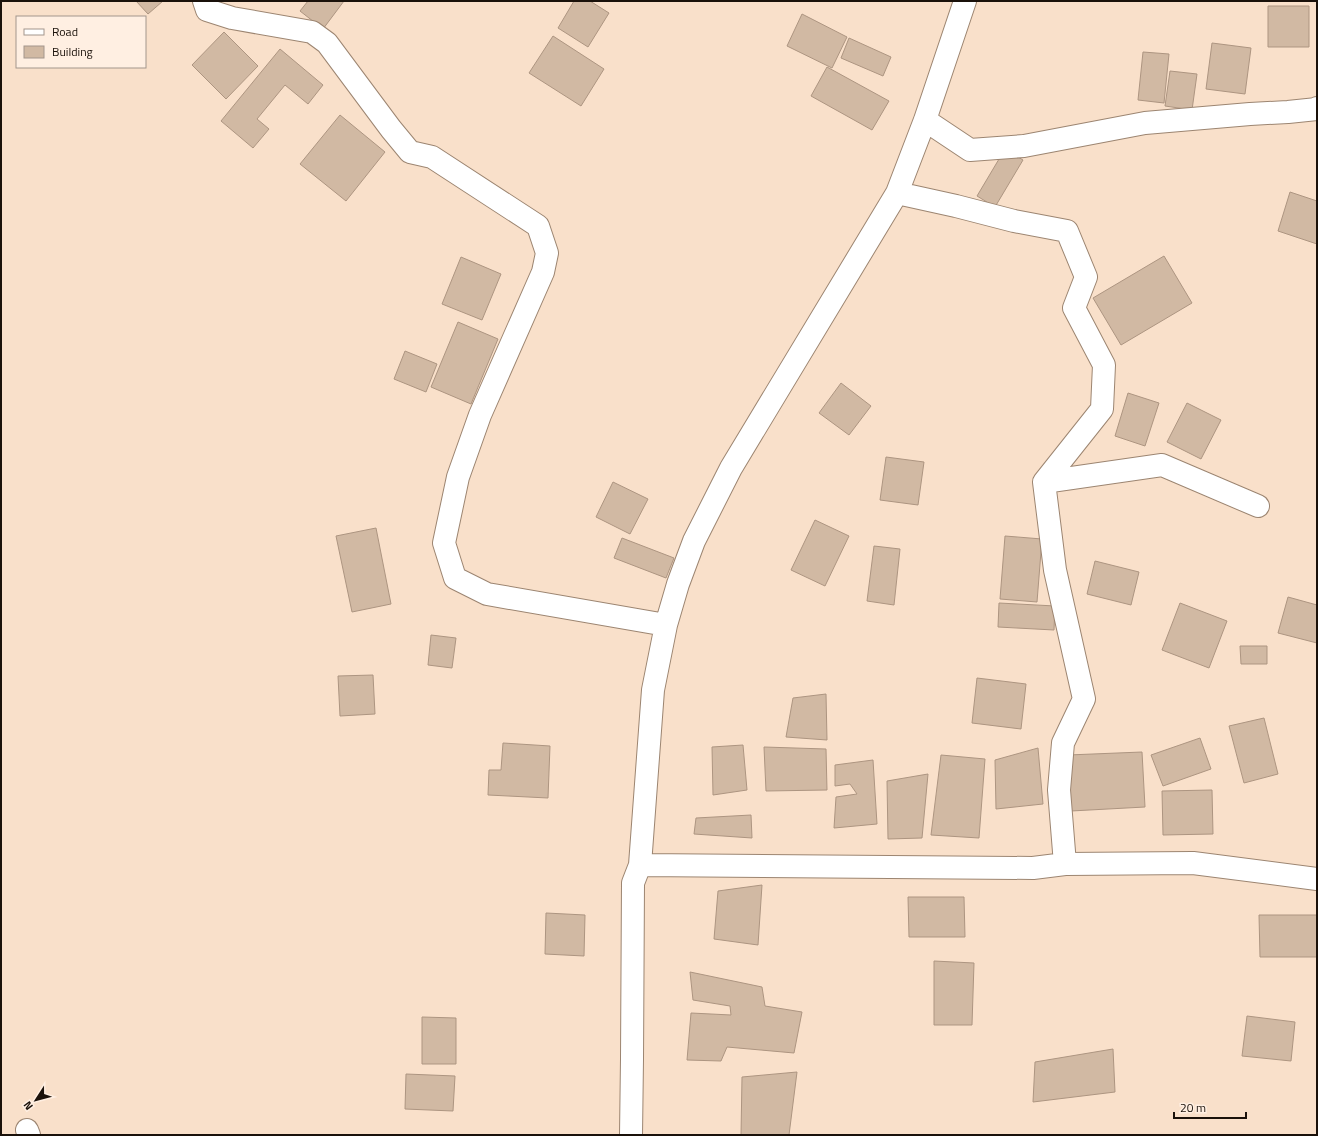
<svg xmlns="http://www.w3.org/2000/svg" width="1318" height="1136" viewBox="0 0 1318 1136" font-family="'Titillium Web',sans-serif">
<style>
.building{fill:#d1b9a3;stroke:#ad9581}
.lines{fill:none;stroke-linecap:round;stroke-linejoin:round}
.minor-casing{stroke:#9c8571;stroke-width:24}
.minor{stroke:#fff;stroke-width:22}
</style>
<rect width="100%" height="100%" fill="#f9e0ca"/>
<path class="building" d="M136,1H163L148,14Z
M308,1H344L323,29L300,11Z
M574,1H590L609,13L588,47L558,28Z
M1268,6H1309V47H1268Z
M802,14L847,37L832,68L787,46Z
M224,32L258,66L226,99L192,65Z
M553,36L604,69L581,106L529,73Z
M849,38L891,57L883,76L841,58Z
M1212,43L1251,48L1245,94L1206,89Z
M280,49L323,85L308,104L285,85L257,119L269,129L253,148L221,121Z
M1143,52L1169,54L1164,103L1138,100Z
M827,67L889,101L872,130L811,96Z
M1170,71L1197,74L1192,110L1165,106Z
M340,115L385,152L346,201L300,164Z
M1005,149L1023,160L995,207L977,196Z
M1290,192L1317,201V244L1278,231Z
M1164,256L1192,303L1121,345L1093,298Z
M461,257L501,274L482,320L442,304Z
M458,322L498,339L471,404L431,387Z
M405,351L437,364L426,392L394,379Z
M841,383L871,406L849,435L819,413Z
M1128,393L1159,403L1145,446L1115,436Z
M1187,403L1221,420L1201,459L1167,442Z
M886,457L924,462L918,505L880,500Z
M613,482L648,499L630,534L596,517Z
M815,520L849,536L825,586L791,570Z
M376,528L391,604L352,612L336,536Z
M1005,536L1042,539L1037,602L1000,599Z
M622,538L674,558L666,578L614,558Z
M874,546L900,549L894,605L867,601Z
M1095,561L1139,572L1131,605L1087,594Z
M1288,597L1317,605V643L1278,633Z
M999,603L1055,606L1054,630L998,627Z
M1180,603L1227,621L1209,668L1162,650Z
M431,635L456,638L452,668L428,665Z
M1240,646H1267V664H1241Z
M373,675L375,714L340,716L338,676Z
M977,678L1026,684L1021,729L972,723Z
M826,694L827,740L786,737L793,698Z
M1264,718L1278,774L1244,783L1229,726Z
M1200,738L1211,769L1163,786L1151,755Z
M503,743L550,746L548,798L488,795L489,770H501Z
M743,745L747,790L713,795L712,747Z
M764,747L826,749L827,790L766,791Z
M1038,748L1043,804L996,809L995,760Z
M1142,752L1145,807L1071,811L1068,755Z
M941,755L985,759L979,838L931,835Z
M873,760L877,824L834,828L836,797L857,794L850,784L835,786V765Z
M928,774L922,838L888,839L887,781Z
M1212,790L1213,834L1163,835L1162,791Z
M751,815L752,838L694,834L696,818Z
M762,885L758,945L714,939L718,891Z
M908,897H964L965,937H909Z
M546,913L585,915L584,956L545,954Z
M1259,915H1317V957H1260Z
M934,961L974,963L972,1025H934Z
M690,972L762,987L765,1006L802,1012L794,1053L727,1047L721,1061L687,1060L691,1013L731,1015L730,1006L693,1000Z
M1247,1016L1295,1022L1291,1061L1242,1056Z
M422,1017L456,1018V1064H422Z
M1113,1049L1115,1092L1033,1102L1035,1062Z
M797,1072L789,1135H741L742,1077Z
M406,1074L455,1076L453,1111L405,1109Z"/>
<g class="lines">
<defs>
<path id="minor" d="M204,1L207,10L232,18L312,32L327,43L391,129L410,152L432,157L538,226L547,253L543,272L480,415L458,477L444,543L455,578L487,594L666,625
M925,120L970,150L1024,146L1145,123L1250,114L1288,112L1317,109V108
M897,193L956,206L1014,221L1067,231L1086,277L1074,308L1104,365L1102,409L1044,482L1055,570L1084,699L1063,743L1059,790L1065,864
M1044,482L1162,465L1258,506
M640,865L1033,868L1065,864L1193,863L1317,879
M27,1130L29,1135
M631,1135L632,1059L633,883L640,865L653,690L666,625L678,584L694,541L731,468L897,193L925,120L965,1"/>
</defs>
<use href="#minor" class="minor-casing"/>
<use href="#minor" class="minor"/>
</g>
<rect width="1318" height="1136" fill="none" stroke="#1a110a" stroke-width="4"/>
<rect x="16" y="16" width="130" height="52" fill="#ffefe2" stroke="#a3968c"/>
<rect x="24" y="29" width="20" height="6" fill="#ffffff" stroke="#a3968c"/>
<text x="52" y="36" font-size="12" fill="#1a110a">Road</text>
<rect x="24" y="46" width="20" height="12" fill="#d1b9a3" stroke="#a3968c"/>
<text x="52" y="56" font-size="12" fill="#1a110a">Building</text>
<g transform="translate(36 1100) rotate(234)" stroke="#ffefe2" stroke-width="3" paint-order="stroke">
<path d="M0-3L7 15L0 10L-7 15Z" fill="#1a110a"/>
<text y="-6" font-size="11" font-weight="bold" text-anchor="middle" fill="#1a110a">N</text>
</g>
<path d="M1174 1112v6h72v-6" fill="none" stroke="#1a110a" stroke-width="2"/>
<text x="1180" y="1112" font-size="12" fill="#1a110a" stroke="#ffefe2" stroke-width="3" paint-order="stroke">20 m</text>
</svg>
